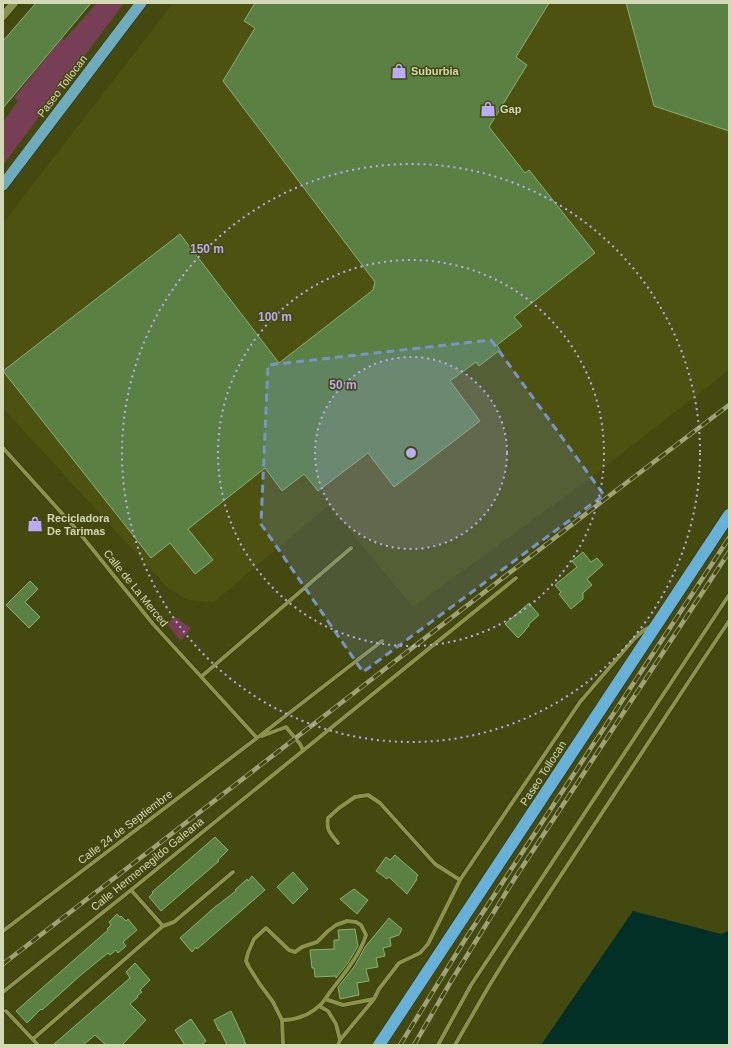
<svg xmlns="http://www.w3.org/2000/svg" width="732" height="1048" viewBox="0 0 732 1048" font-family="Arial,sans-serif">
<style>
.built{fill:#4d5211}
.green{fill:#763f56}
.water{fill:#023026}
.building{fill:#5b8044;stroke:#8ab072}
.lines{fill:none;stroke-linecap:round;stroke-linejoin:round}
.minor-casing{stroke:#2b2e07;stroke-width:5}
.secondary-casing{stroke:#2b2e07;stroke-width:9}
.trunk-casing{stroke:#2b2e07;stroke-width:12}
.motorway-casing{stroke:#2b2e07;stroke-width:13}
.minor{stroke:#8b934b;stroke-width:4}
.secondary{stroke:#8b934b;stroke-width:8}
.trunk{stroke:#6eabbc;stroke-width:11}
.motorway{stroke:#67b1d9;stroke-width:12}
.rail-casing{stroke:#9ea377;stroke-width:4.5}
.rail{stroke:#444910;stroke-width:3;stroke-dasharray:9;stroke-linecap:butt}
.marked{fill:#7894c6;fill-opacity:0.2;stroke:#7894c6;stroke-width:3;stroke-dasharray:8 5;stroke-linejoin:round}
.ring{fill:none;stroke:#bbaaf6;stroke-width:2;stroke-dasharray:2 4}
.labels{text-anchor:middle;stroke-width:3;stroke-linejoin:round;paint-order:stroke}
.poi-label{font-size:11px;font-weight:bold;fill:#d4d9b5;stroke:#444910;text-anchor:start}
.street-label{font-size:11px;fill:#d4d9b5;stroke:#444910}
.centre{fill:#bbaaf6;stroke:#444910;stroke-width:2}
.ring-label{font-size:12px;text-anchor:middle;font-weight:bold;fill:#bbaaf6;stroke:#444910;stroke-width:3;stroke-linejoin:round;paint-order:stroke}
</style>
<rect width="100%" height="100%" fill="#444910"/>
<path class="built" d="M173,3H729V370L593,476L413,607L329,505L214,602L188,600L168,588L3,408V223Z"/>
<path class="green" d="M97,3H124L3,165V122L18,101L14,98L62,38L64,40Z
M175,617L191,628L181,641L167,624Z"/>
<path class="water" d="M633,911L721,934L729,931V1045H541Z"/>
<path class="building" d="M36,3H91L3,108V41Z
M255,3H549L516,57L527,65L489,127L525,173L529,170L595,253L514,317L522,326L497,345L500,350L479,366L476,362L450,381L480,421L394,487L368,453L318,491L304,474L282,491L265,468L188,529L213,560L195,574L170,543L151,558L3,371L180,234L279,363L373,290L375,282L223,81L255,28L244,21Z
M626,3H729V131L654,106Z
M583,552L591,562L597,558L603,565L587,579L592,585L583,593V599L571,609L559,594L561,592L555,585L577,567L572,561Z
M30,581L38,589L25,602L40,617L29,628L6,605Z
M529,603L539,615L529,624V626L525,630V631L518,638L505,624Z
M215,837L228,850L218,860L219,861L161,911L149,897L153,893L152,892Z
M395,855L418,875L416,878L417,879L407,894L389,877L387,879L376,871L386,857L390,860Z
M293,872L308,889L293,904L277,887Z
M252,876L265,890L203,944L197,949L196,947L192,952L180,938L215,907L236,891L235,890L247,879L248,881Z
M354,889L368,900L357,914L340,899Z
M117,914L120,917L121,916L126,921L128,919L137,930L123,942L126,946L118,953L116,950L110,955L108,953L82,974L42,1010L41,1009L27,1023L16,1011L108,930L107,929L111,925L109,922Z
M389,918L402,929L399,935L390,938L391,946L383,948L385,956L376,958L378,967L366,969L369,981L357,983L359,995L340,999L338,987L354,967L365,947Z
M355,929L358,946L348,963L336,978V976L315,977L314,968H312L310,950L334,949V940H339L338,930Z
M135,963L150,980L140,990L142,992L137,996L138,997L130,1004L146,1020L122,1045H106L95,1035L83,1045H53L130,978L126,972Z
M231,1011L244,1039V1040L246,1045H227L220,1030L219,1031L214,1020Z
M191,1019L206,1041L201,1045H185L175,1030Z"/>
<g class="lines">
<defs>
<path id="minor" d="M3,448L77,530L153,624L257,738
M202,676L351,548
M262,736L286,727L300,744L303,750
M338,843C330,833 326,830 328,818L339,808L355,797L368,795L380,803L435,864L460,880
M131,890L163,926
M3,931L257,738L382,641
M3,992L131,890L516,578
M325,999L343,1005L374,999
M319,1006L328,1011L336,1024L340,1040
M6,1011L38,1045
M282,1020C295,1020 309,1015 319,1006C323,1003 327,996 330,992C343,975 360,955 366,935L361,925L356,922L347,921L336,925L328,931L317,942L302,947L295,952L289,950L266,928L254,939L248,953L246,961L249,967L259,983L273,1002L282,1020L283,1044
M33,1039L163,926L174,922L233,872
M338,1045L340,1040L374,999L379,989L399,963L420,953L428,944L460,880L580,702L634,639L644,630L650,627
M438,1045L471,985L729,595
M455,1045L489,986L507,957L699,666L729,621"/>
<path id="secondary" d="M3,16L14,3"/>
<path id="trunk" d="M3,185L141,3"/>
<path id="motorway" d="M379,1045L729,515"/>
</defs>
<use href="#minor" class="minor-casing"/>
<use href="#secondary" class="secondary-casing"/>
<use href="#trunk" class="trunk-casing"/>
<use href="#motorway" class="motorway-casing"/>
<use href="#minor" class="minor"/>
<use href="#secondary" class="secondary"/>
<use href="#trunk" class="trunk"/>
<use href="#motorway" class="motorway"/>
<defs>
<path id="rail" d="M3,964L609,496L729,405
M400,1045L466,938L729,538
M414,1045L450,983L515,878L729,552"/>
</defs>
<use href="#rail" class="rail-casing"/>
<use href="#rail" class="rail"/>
</g>
<path class="marked" d="M491,340L604,495L363,672L261,524L268,365Z"/>
<circle cx="411" cy="453" r="96" fill="#bbaaf6" fill-opacity=".12"/>
<g class="ring">
<circle cx="411" cy="453" r="96"/>
<circle cx="411" cy="453" r="193"/>
<circle cx="411" cy="453" r="289"/>
</g>
<defs>
<symbol id="shop-bare" viewBox="-9 -9 18 18"><path d="M-5-2.5h2.3a2.7 3.5 0 0 1 5.4 0H5L5.5 6h-11ZM-1.5-2.5h3a1.5 2.3 0 0 0-3 0Z" fill="#bbaaf6" stroke="#444910" stroke-width="2.5" paint-order="stroke"/></symbol>
</defs>
<g fill-rule="evenodd">
<use href="#shop-bare" x="388" y="60" width="22" height="22"/>
<use href="#shop-bare" x="477" y="98" width="22" height="22"/>
<use href="#shop-bare" x="24" y="513" width="22" height="22"/>
</g>
<g class="labels">
<g class="poi-label">
<text x="411" y="75">Suburbia</text>
<text x="500" y="113">Gap</text>
<text x="47" y="522">Recicladora<tspan x="47" dy="13">De Tarimas</tspan></text>
</g>
<g class="street-label">
<text transform="translate(62 86) rotate(-53)" y="4">Paseo Tollocan</text>
<text transform="translate(136 588) rotate(51)" y="4">Calle de La Merced</text>
<text transform="translate(543 773) rotate(-57)" y="4">Paseo Tollocan</text>
<text transform="translate(125 827) rotate(-37)" y="4">Calle 24 de Septiembre</text>
<text transform="translate(147 864) rotate(-39)" y="4">Calle Hermenegildo Galeana</text>
</g>
</g>
<circle cx="411" cy="453" r="6" class="centre"/>
<g class="ring-label">
<text x="207" y="253">150 m</text>
<text x="275" y="321">100 m</text>
<text x="343" y="389">50 m</text>
</g>
<rect width="732" height="1048" fill="none" stroke="#d4d9b5" stroke-width="8"/>
</svg>
